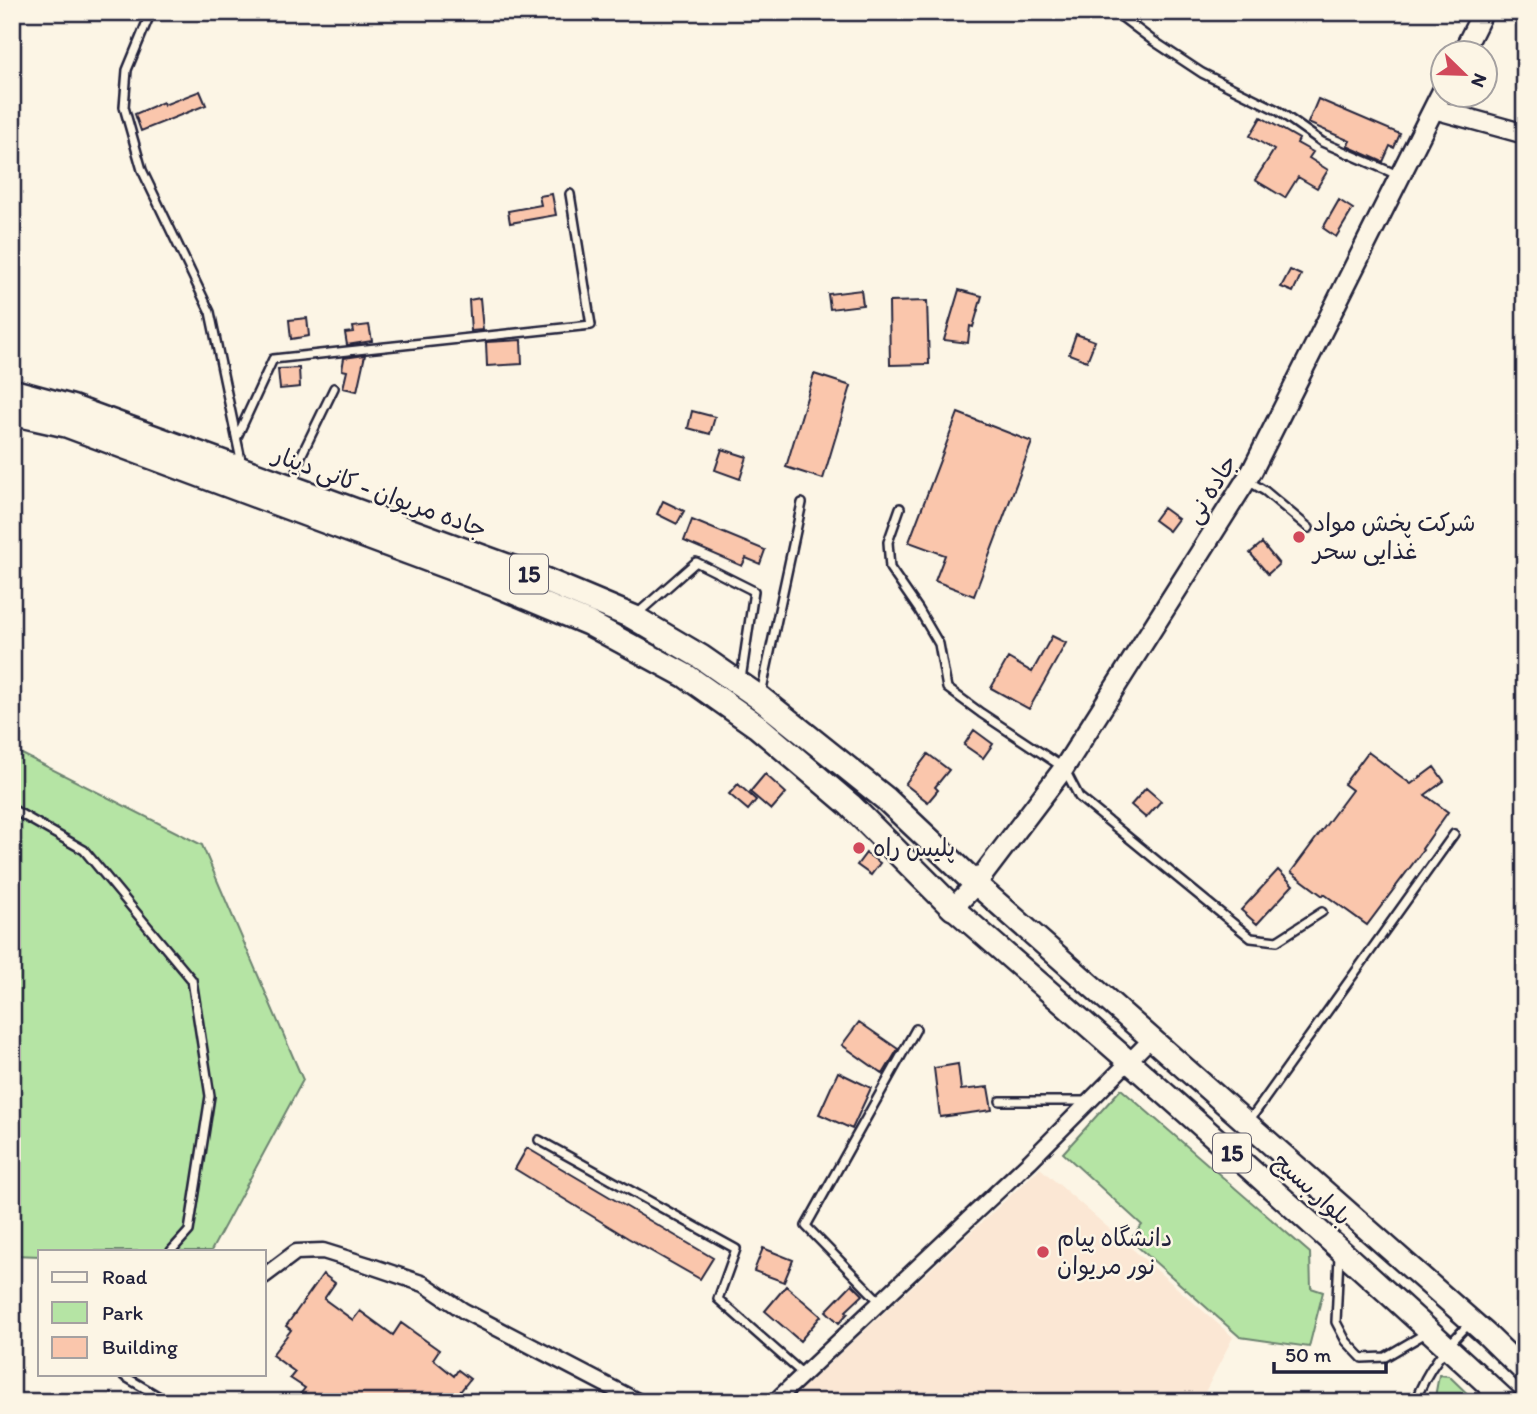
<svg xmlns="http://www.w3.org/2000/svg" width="1537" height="1414" viewBox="0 0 1537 1414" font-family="Itim,'Playpen Sans Arabic',sans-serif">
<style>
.built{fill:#fbe7d4}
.green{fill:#b5e4a4;stroke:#6c8370;stroke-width:2}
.building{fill:#fac6ac;stroke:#22223b;stroke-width:2}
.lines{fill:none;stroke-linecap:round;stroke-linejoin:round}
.service-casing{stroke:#22223b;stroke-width:12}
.minor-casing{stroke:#22223b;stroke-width:19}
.tertiary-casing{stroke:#22223b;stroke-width:23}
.secondary-casing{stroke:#22223b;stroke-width:24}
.primary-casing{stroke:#22223b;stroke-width:26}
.trunk-casing{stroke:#22223b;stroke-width:28}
.service{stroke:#fcf5e5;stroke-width:7}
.minor{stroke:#fcf5e5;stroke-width:14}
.tertiary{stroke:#fcf5e5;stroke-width:18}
.secondary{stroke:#fcf5e5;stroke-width:19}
.primary{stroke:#fcf5e5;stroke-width:21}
.trunk{stroke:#fcf5e5;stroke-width:23}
.poi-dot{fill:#d1495b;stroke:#fcf5e5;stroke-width:2.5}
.labels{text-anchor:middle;stroke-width:5;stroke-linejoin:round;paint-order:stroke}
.shield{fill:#fcf5e5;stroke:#63616e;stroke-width:2}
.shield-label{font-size:23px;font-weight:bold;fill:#22223b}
.street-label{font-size:24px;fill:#22223b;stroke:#fcf5e5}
.poi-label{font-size:24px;fill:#22223b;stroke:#fcf5e5;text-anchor:start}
</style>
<rect width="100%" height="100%" fill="#fcf5e5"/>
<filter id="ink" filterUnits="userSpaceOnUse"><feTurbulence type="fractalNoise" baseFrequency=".0143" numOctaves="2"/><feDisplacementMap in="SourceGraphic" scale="14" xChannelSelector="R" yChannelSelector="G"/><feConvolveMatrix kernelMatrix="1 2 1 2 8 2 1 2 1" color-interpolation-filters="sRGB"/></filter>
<g filter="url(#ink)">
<path class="built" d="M1040,1168L1233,1337L1200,1402H788Z"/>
<path class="green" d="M12,749L202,845L303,1080L211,1251H40V1256L12,1255Z
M1121,1089L1310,1253L1311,1288L1323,1292L1309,1347L1240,1337L1130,1240L1142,1225L1063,1153Z
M1439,1375L1449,1376L1476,1402H1434Z"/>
<path class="building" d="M200,91L206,105L141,131L135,114L163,102L164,105Z
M1318,99L1400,134L1394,148L1390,146L1383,162L1347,146L1350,141L1308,123Z
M1261,117L1299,139L1297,143L1313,152L1309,158L1328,170L1317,188L1298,177L1285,198L1255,180L1274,150L1250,136Z
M552,194L556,215L510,223L508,211L541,205L539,196Z
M1339,200L1353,209L1336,237L1323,228Z
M1290,270L1301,275L1293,292L1281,287Z
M861,290L863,305L830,309L828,294Z
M959,290L982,296L973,327L970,326L968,343L944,340Z
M480,298L483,330L471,331L469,300Z
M927,301L929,364L890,365L889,302Z
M307,318L309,336L291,339L289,320Z
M369,325L372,341L347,345L345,333L354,332L353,327Z
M1076,334L1095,341L1087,361L1069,354Z
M521,340L522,364L487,366L486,342Z
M365,355L357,391L343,388L347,371L342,370L344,358Z
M299,368L300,387L280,389L278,369Z
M814,374L851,386L823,479L786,467Z
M692,411L715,417L710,434L688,428Z
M958,413L1032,442L974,596L935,581L945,555L909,542Z
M722,449L747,457L740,479L715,470Z
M663,501L684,511L677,524L657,514Z
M1163,508L1178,519L1169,531L1154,520Z
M692,520L765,550L760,564L746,558L742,566L684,541Z
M1262,543L1279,564L1268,574L1250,553Z
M1052,636L1066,643L1029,709L991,688L1008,658L1032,672Z
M974,730L993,744L983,758L964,745Z
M1368,752L1411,784L1434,767L1444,781L1425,795L1448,812L1422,849L1423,850L1367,925L1324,894L1323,896L1291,872L1352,790L1344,784Z
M928,754L949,770L935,787L938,790L928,802L905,784Z
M765,774L786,793L771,810L750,792Z
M738,784L756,800L748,810L729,794Z
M1146,788L1161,801L1146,818L1131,805Z
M866,853L880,863L871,875L857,865Z
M1278,870L1293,885L1257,924L1241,910Z
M859,1022L898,1049L883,1074L842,1045Z
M958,1064L961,1090L988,1087L992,1110L940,1117L934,1068Z
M838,1072L871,1088L852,1129L819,1114Z
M527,1148L713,1258L700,1279L628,1238L515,1169Z
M763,1248L793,1260L784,1282L754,1271Z
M323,1274L335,1283L324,1299L353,1320L360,1311L393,1335L401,1323L439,1350L433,1359L454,1376L458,1370L470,1379L452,1402H304L298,1397L305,1388L290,1378L295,1372L272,1355L291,1330L286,1326Z
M852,1284L863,1295L846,1311L848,1313L839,1323L826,1311Z
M786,1286L821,1316L800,1341L765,1311Z"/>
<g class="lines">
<defs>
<path id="service" d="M151,12L127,70L124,107L142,170L210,312L242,465
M1115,12L1152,40L1202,73L1277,110L1322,142L1400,176
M237,437L273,359L591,325L570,194
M1248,481L1265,491L1309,528
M294,483L301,456L334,388
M900,508L888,542L890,568L919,610L939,644L947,688L981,713L1064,768L1079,797L1251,938L1277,941L1322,912
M637,614L696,562L754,591L741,679
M761,694L802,503
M12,809L84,850L192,980L210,1096L189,1231L171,1251
M1000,1101H1089
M1249,1121L1454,834
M539,1140L736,1249L718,1299L803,1374
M1339,1256L1336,1322L1346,1341L1362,1358L1385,1357L1426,1333
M880,1302L806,1226L916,1029
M123,1374L124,1376L168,1402
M1415,1402C1428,1367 1444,1349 1470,1323"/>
<path id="minor" d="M264,1276L296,1252L323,1251L368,1265L424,1284L464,1311L639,1402
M774,1402L1030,1161L1152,1038"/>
<path id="tertiary" d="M1434,109L1525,134"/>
<path id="secondary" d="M1463,52L1483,12
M953,908L976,884L1064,768L1252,471L1442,92"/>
<path id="primary" d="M976,884L1486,1334L1525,1372
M953,908C1140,1070 1325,1234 1507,1402"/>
<path id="trunk" d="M12,391L71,407L293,488L540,578L633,617L701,657L760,698L886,799L976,884
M12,413L66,425L499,586L588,623L686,676L757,726L850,805L953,908"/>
</defs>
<use href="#service" class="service-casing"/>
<use href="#minor" class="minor-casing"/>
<use href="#tertiary" class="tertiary-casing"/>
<use href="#secondary" class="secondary-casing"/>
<use href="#primary" class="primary-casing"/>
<use href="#trunk" class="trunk-casing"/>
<use href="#service" class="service"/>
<use href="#minor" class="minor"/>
<use href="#tertiary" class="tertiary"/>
<use href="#secondary" class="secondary"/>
<use href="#primary" class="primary"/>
<use href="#trunk" class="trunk"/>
</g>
</g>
<g class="poi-dot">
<circle cx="1299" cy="537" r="7"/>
<circle cx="859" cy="848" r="7"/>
<circle cx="1043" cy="1252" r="7"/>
</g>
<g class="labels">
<g class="shield">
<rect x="510" y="554.5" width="38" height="39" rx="5"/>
<rect x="1213" y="1133.5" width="38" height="39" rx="5"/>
</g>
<g class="shield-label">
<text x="529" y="582">15</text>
<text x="1232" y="1161">15</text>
</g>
<g class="street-label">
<text transform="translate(1211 489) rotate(-58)" y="8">جاده نی</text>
<text transform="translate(380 492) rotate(20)" y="8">جاده مریوان - کانی دینار</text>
<text transform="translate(1312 1189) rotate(42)" y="8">بلوار بسیج</text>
</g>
<g class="poi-label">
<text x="1313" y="531">شرکت پخش مواد<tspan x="1313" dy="28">غذایی سحر</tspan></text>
<text x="873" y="856">پلیس راه</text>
<text x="1057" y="1246">دانشگاه پیام<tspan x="1057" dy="28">نور مریوان</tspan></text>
</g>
</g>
<rect width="1537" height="1414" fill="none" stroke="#fcf5e5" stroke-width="42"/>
<rect x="21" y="21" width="1495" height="1372" fill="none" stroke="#22223b" stroke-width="2.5" filter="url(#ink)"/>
<rect x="38" y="1250" width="228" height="126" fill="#fcf5e5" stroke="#a5a1a1" stroke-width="2"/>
<rect x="52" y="1272" width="35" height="10" fill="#fcf5e5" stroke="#a5a1a1" stroke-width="2"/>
<text x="102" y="1284" font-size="21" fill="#22223b">Road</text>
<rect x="52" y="1302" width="35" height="21" fill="#b5e4a4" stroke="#a5a1a1" stroke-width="2"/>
<text x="102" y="1320" font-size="21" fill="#22223b">Park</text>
<rect x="52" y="1337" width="35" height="21" fill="#fac6ac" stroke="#a5a1a1" stroke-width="2"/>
<text x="102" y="1354" font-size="21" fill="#22223b">Building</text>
<g transform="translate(1464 74) rotate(113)"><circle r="33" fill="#fcf5e5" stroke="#a5a1a1" stroke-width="2"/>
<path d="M0-5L12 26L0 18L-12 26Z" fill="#d1495b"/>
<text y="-10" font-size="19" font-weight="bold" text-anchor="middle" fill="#22223b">N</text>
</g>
<path d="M1274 1362v10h112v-10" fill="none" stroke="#22223b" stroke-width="3.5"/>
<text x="1285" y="1362" font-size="21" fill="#22223b" stroke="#fcf5e5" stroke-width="5" paint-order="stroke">50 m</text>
</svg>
